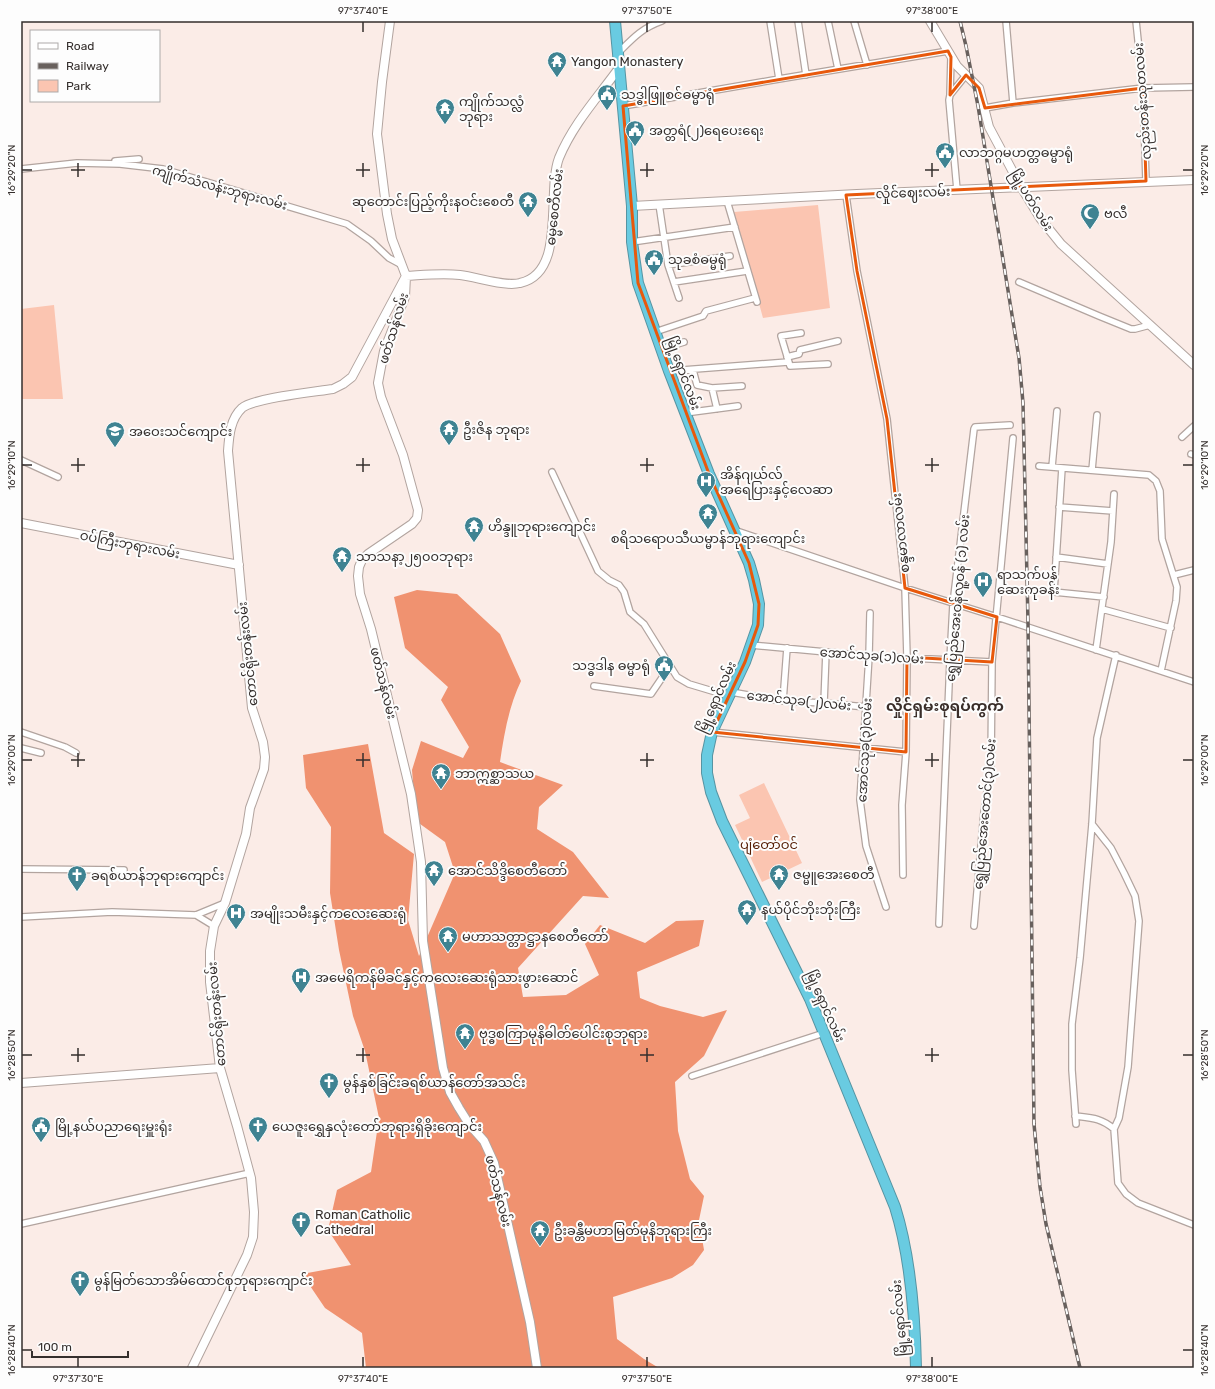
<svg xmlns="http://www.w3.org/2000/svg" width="1215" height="1389" viewBox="0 0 1215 1389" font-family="Rubik,'Noto Sans Myanmar',sans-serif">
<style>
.green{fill:#fbc5b1}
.forest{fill:#f09270}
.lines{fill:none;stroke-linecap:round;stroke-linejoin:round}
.street-casing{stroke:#b2a49f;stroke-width:8}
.secondary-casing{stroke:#b2a49f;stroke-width:10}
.highway-casing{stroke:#5694a2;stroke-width:12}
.street{stroke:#fff;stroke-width:5.5}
.secondary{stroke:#fff;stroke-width:8}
.highway{stroke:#69cbe1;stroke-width:10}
.rail-casing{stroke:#68605d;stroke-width:3.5}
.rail{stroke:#fdfdfd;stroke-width:2;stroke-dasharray:6;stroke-linecap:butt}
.marked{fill:none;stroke:#e8590c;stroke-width:3;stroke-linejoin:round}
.ticks{fill:none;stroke:#342e2c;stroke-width:1.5}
.labels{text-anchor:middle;stroke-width:4;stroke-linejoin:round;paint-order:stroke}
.poi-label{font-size:13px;fill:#342e2c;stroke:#fdfdfd;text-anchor:start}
.street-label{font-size:13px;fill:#342e2c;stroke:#fdfdfd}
.park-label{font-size:13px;fill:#551c03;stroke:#fdfdfd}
.quarter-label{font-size:15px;font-weight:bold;fill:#3a2e2a;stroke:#fdfdfd}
.neatline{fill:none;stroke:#342e2c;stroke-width:1.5}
.ticks-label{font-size:10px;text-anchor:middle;fill:#342e2c}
</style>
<rect width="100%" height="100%" fill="#fbece7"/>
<path class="green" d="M818,205L830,308L763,318L734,212Z
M54,305L63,399H21V309Z
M764,783L802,863L762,882L735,825L750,818L739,795Z"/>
<path class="forest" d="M417,590L457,594L500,634L521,681C509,706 504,734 500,762L563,785L539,807L537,829L573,852L609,898L583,896L518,968L523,997L566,995L599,975L585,944L600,925L645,943L676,921L704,920L699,946L637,972L640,998L660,1006L703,1017L727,1010L704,1056L675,1082L678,1131L690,1179L704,1196L699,1220L704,1250L693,1265L672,1278L613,1297L617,1339L644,1359L659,1368H366L362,1333L325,1308L302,1274L351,1265L328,1230L337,1190L371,1172L379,1118L365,1051L353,1016L339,950L330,893L331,827L306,788L303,755L368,744L384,833L414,854L408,920L419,956L455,873L445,842L416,821L412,770L421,741L463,758L469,747L441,700L448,687L405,648L394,597Z"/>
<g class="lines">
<defs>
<path id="street" d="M770,21L779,79
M798,21L806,75
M828,21L838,69
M854,21L867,65
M1006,21L1013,103
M1136,21L1143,88L1146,181
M619,52C633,38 642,28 662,21
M950,94L951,57
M623,106L779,79L948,51
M985,108L1013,103L1143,88L1194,87
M115,161L139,159
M21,169L77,163L120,164L163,169L347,224L371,241L389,258L402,265
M957,190L949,100L950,95L966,75
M846,195L857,271L887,419L905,588L907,657L906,752L902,805L903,875
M727,201L757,302
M659,204L668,265L679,298
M632,242L735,227
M668,265L730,256
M674,282L747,271
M1019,282L1099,316L1131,329H1135L1150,325
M655,332L703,316L706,311L755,298
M801,333L781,336L790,366L828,364
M661,349L684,342
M787,357L799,354L800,350L838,341
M693,370L697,385L712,388L742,386
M669,371L788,362
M712,388L717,409
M685,413L738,406
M1182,437L1194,426
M1191,454L1194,455
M21,460L58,477
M1039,466L1149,475L1156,481L1160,491L1162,539L1177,587L1176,601L1161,671
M1052,467L1057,411
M1062,468L1054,592L1104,597
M1092,470L1097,415
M552,472L598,571L609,580L619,585L624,592L630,612L644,624L677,677L689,684L729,696
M1059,507L1113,511
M734,530L905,588L997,617L1194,682
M1056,557L1108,564
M1174,575L1194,570
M1102,609L1171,628
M870,613L869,656L860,800L866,846L886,907
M751,645L869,656L992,662
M1096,650L1111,542L1114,494
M594,686L651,694L670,666
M731,692L783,701L824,703L866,707
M783,701L787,648
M824,703L826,652
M21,732L65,747L76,753
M712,732L906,752
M21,748L41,753
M1092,824L1111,848L1124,873L1135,896L1139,921L1128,1067L1119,1118L1114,1129L1118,1183L1126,1194L1138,1203L1194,1225
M21,869L124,870
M196,915L214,926
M21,917L112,912L196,915L225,903
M939,924L950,660L953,604L974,429L975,427L1010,425
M974,926L984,812L991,764L992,662L1013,438
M692,1076L824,1033
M1075,1116C1092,1118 1101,1118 1114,1129
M1076,1124L1072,1070V1024L1080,958L1092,824L1097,738L1116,655
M21,1224L250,1173"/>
<path id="secondary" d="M390,21L382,82L377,134L387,214L392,239L406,276L405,297L384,351L378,383L381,397L403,455L418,510L417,518L412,524L368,554L362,560L359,567L358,576L360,594L371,629L411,794L421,862L423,941L443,1068L450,1092L459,1108L469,1124L484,1141L494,1163L530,1322L537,1368
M930,21L957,66L979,88L989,127L1021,187L1040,218L1061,244L1194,365
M632,206L857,194L1194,180
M21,523L239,565
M21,1083L220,1068
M192,1368L247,1255L253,1237L254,1212L251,1178L237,1126L220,1068L210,982V951L214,926L225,903L246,834L250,808L264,769L265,757L263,742L252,708L228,451C229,437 230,419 242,408C254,398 314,392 333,389L343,384L352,377L406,276C424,275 442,273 460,275C477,277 505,287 520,283C567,273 546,192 559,158C573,124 598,97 619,68"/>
<path id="highway" d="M615,21L632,206V242L638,283L669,371L709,474L749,563L754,580L759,604L758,625L745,662L712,732L707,755V773L711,792L722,821L810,999L895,1207C911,1258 915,1315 916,1368"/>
</defs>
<use href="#street" class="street-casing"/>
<use href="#secondary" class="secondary-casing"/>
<use href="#highway" class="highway-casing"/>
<use href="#street" class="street"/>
<use href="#secondary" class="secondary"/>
<use href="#highway" class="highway"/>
<defs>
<path id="rail" d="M960,21L966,46L978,106L1019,358L1023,403L1028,622L1034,1124L1040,1187L1046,1224L1080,1368"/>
</defs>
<use href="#rail" class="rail-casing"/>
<use href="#rail" class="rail"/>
</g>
<path class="marked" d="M948,51L951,57L950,95L966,75L979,88L985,108L1143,88L1146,181L846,195L857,271L887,419L905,588L997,617L992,662L907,657L906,752L712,732L745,662L758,625L759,604L749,563L709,474L638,283L623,106Z"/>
<path class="ticks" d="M363,22V32M647,22V32M932,22V32M78,163V177M363,163V177M647,163V177M932,163V177M22,170H32M71,170H85M356,170H370M640,170H654M925,170H939M1183,170H1193M78,458V472M363,458V472M647,458V472M932,458V472M22,465H32M71,465H85M356,465H370M640,465H654M925,465H939M1183,465H1193M78,753V767M363,753V767M647,753V767M932,753V767M22,760H32M71,760H85M356,760H370M640,760H654M925,760H939M1183,760H1193M78,1048V1062M363,1048V1062M647,1048V1062M932,1048V1062M22,1055H32M71,1055H85M356,1055H370M640,1055H654M925,1055H939M1183,1055H1193M22,1350H32M1183,1350H1193M78,1357V1367M363,1357V1367M647,1357V1367M932,1357V1367"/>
<defs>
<symbol id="temple-pin" viewBox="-11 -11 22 30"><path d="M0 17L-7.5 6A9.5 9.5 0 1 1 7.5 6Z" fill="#3f8392" stroke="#fdfdfd"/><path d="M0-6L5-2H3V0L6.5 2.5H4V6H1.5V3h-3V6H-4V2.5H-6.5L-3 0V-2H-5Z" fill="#fff"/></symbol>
<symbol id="civic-pin" viewBox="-11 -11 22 30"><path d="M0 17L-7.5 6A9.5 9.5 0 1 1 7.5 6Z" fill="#3f8392" stroke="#fdfdfd"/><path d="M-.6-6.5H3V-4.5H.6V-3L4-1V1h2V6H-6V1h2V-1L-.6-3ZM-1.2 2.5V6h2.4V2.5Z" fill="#fff"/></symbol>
<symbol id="mosque-pin" viewBox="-11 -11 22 30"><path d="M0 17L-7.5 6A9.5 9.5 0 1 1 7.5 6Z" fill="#3f8392" stroke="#fdfdfd"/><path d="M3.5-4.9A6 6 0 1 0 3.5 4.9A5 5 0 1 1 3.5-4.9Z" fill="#fff"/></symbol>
<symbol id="university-pin" viewBox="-11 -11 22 30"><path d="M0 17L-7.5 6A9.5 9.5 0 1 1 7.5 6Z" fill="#3f8392" stroke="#fdfdfd"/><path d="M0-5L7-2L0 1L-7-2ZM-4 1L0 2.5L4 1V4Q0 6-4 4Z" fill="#fff"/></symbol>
<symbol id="hospital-pin" viewBox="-11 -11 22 30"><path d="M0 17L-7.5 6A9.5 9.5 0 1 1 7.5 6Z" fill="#3f8392" stroke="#fdfdfd"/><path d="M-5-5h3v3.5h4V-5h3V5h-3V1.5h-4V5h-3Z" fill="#fff"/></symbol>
<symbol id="church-pin" viewBox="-11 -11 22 30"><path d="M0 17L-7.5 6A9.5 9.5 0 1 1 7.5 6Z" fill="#3f8392" stroke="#fdfdfd"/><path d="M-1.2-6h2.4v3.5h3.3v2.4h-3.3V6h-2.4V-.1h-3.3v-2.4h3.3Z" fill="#fff"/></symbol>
</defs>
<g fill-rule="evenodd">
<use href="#temple-pin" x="546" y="50" width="22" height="30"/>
<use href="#civic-pin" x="596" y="83" width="22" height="30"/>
<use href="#temple-pin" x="434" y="97" width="22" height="30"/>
<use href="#civic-pin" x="624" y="119" width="22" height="30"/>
<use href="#civic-pin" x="934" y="141" width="22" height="30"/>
<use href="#temple-pin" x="517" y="190" width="22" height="30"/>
<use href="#mosque-pin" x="1079" y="202" width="22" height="30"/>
<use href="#civic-pin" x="643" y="248" width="22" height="30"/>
<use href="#temple-pin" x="438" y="418" width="22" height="30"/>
<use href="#university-pin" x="104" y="420" width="22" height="30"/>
<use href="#hospital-pin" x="695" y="470" width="22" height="30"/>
<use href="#temple-pin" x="697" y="502" width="22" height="30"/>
<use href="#temple-pin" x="463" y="515" width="22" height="30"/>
<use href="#temple-pin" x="331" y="545" width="22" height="30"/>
<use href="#hospital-pin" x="972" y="570" width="22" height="30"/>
<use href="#civic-pin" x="653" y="654" width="22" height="30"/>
<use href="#temple-pin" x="430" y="762" width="22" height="30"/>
<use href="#temple-pin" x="423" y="859" width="22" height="30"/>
<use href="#temple-pin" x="768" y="863" width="22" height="30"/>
<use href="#church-pin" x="66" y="864" width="22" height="30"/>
<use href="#temple-pin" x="736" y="898" width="22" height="30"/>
<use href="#hospital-pin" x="225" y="902" width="22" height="30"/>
<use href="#temple-pin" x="437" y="925" width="22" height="30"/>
<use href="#hospital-pin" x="290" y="966" width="22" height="30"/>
<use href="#temple-pin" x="454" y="1022" width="22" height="30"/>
<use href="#church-pin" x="318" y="1071" width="22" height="30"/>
<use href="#civic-pin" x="30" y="1115" width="22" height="30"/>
<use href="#church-pin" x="247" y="1115" width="22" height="30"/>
<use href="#church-pin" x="290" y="1210" width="22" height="30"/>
<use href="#temple-pin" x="529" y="1219" width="22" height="30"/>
<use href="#church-pin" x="69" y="1269" width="22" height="30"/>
</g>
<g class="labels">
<g class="poi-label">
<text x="571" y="66">Yangon Monastery</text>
<text x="621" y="99">သဒ္ဓါဖြူစင်ဓမ္မာရုံ</text>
<text x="459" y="106">ကျိုက်သလ္လံ<tspan x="459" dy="15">ဘုရား</tspan></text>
<text x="649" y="135">အတ္တရံ(၂)ရေပေးရေး</text>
<text x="959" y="157">လာဘဂ္ဂမဟတ္တဓမ္မာရုံ</text>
<text x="514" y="206" text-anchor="end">ဆုတောင်းပြည့်ကိုးနဝင်းစေတီ</text>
<text x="1104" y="218">ဗလီ</text>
<text x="668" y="264">သုခစံဓမ္မရုံ</text>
<text x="463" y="434">ဦးဇိန ဘုရား</text>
<text x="129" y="436">အဝေးသင်ကျောင်း</text>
<text x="720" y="479">အိန်ဂျယ်လ်<tspan x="720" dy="15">အရေပြားနှင့်လေဆာ</tspan></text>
<text x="488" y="531">ဟိန္ဒူဘုရားကျောင်း</text>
<text x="708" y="543" text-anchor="middle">စရိသရောပသီယမ္မာန်ဘုရားကျောင်း</text>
<text x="356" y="561">သာသနာ့၂၅၀၀ဘုရား</text>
<text x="997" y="579">ရာသက်ပန်<tspan x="997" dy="15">ဆေးကုခန်း</tspan></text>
<text x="650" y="670" text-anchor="end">သဒ္ဓဒါန ဓမ္မာရုံ</text>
<text x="455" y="778">ဘာဣစ္ဆာသယ</text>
<text x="448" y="875">အောင်သိဒ္ဒိစေတီတော်</text>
<text x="793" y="879">ဇမ္မူအေးစေတီ</text>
<text x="91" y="880">ခရစ်ယာန်ဘုရားကျောင်း</text>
<text x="761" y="914">နယ်ပိုင်ဘိုးဘိုးကြီး</text>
<text x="250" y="918">အမျိုးသမီးနှင့်ကလေးဆေးရုံ</text>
<text x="462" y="941">မဟာသတ္တာဋ္ဌာနစေတီတော်</text>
<text x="315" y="982">အမေရိကန်မိခင်နှင့်ကလေးဆေးရုံသားဖွားဆောင်</text>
<text x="479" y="1038">ဗုဒ္ဓစကြာမုနိဓါတ်ပေါင်းစုဘုရား</text>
<text x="343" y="1087">မွန်နှစ်ခြင်းခရစ်ယာန်တော်အသင်း</text>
<text x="55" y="1131">မြို့နယ်ပညာရေးမှူးရုံး</text>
<text x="272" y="1131">ယေဇူးရွှေနှလုံးတော်ဘုရားရှိခိုးကျောင်း</text>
<text x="315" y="1219">Roman Catholic<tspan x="315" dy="15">Cathedral</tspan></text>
<text x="554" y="1235">ဦးခန္တီမဟာမြတ်မုနိဘုရားကြီး</text>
<text x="94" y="1285">မွန်မြတ်သောအိမ်ထောင်စုဘုရားကျောင်း</text>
</g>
<g class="street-label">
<text transform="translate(1142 101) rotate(-94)" y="5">လှည်းတန်းသုတလမ်း</text>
<text transform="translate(220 187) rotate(15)" y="5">ကျိုက်သံလန်းဘုရားလမ်း</text>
<text transform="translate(913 192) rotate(-2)" y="5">လှိုင်ဈေးလမ်း</text>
<text transform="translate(1032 200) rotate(58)" y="5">မြို့ပတ်လမ်း</text>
<text transform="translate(554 207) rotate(-84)" y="5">ဓမ္မစေတီလမ်း</text>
<text transform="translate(393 328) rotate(-73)" y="5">ဖတ်သန်လမ်း</text>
<text transform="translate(684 373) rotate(70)" y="5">မြို့ရှောင်လမ်း</text>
<text transform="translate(900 533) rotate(-96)" y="5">စန္ဒမာလာလမ်း</text>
<text transform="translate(130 544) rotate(11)" y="5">ဝပ်ကြီးဘုရားလမ်း</text>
<text transform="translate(957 598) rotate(-85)" y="5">ရွှေပြည်အေးဝန်လူ့ဝန် (၁) လမ်း</text>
<text transform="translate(247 654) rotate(-96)" y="5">တောင်ရိုးတန်းလမ်း</text>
<text transform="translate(872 655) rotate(4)" y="5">အောင်သုခ(၁)လမ်း</text>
<text transform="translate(384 683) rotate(76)" y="5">ဖတ်သန်လမ်း</text>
<text transform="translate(716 697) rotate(-66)" y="5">မြို့ရှောင်လမ်း</text>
<text transform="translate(799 700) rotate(6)" y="5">အောင်သုခ(၂)လမ်း</text>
<text transform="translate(864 750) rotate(-87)" y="5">အောင်သုခ(၃)လမ်း</text>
<text transform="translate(984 814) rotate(-85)" y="5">ရွှေပြည်အေးတောင်(၃)လမ်း</text>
<text transform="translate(826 1006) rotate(66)" y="5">မြို့ရှောင်လမ်း</text>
<text transform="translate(216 1014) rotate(-95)" y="5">တောင်ရိုးတန်းလမ်း</text>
<text transform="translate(499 1191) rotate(76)" y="5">ဖတ်သန်လမ်း</text>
<text transform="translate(899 1318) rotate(-95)" y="5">မြို့ရှောင်လမ်း</text>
</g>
<g class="park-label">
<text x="769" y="849">ပျံတော်ဝင်</text>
</g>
<g class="quarter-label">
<text x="945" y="711">လှိုင်ရှမ်းစုရပ်ကွက်</text>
</g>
</g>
<rect width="1215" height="1389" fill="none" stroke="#fdfdfd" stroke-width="44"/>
<rect x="30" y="30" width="130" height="72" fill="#fdfdfd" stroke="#adaaa9"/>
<rect x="38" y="43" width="20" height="6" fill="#ffffff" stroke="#adaaa9"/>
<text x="66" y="50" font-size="12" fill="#342e2c">Road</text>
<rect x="38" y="63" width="20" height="6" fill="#68605d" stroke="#adaaa9"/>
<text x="66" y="70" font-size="12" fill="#342e2c">Railway</text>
<rect x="38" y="80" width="20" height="12" fill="#fbc5b1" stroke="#adaaa9"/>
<text x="66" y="90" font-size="12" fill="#342e2c">Park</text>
<path d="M32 1351v6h96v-6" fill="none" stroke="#342e2c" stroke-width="2"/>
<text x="38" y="1351" font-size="12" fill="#342e2c" stroke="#fdfdfd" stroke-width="3" paint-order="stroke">100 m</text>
<rect x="22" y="22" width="1171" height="1345" class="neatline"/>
<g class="ticks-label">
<text x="363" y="14">97°37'40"E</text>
<text x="647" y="14">97°37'50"E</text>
<text x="932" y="14">97°38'00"E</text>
<text transform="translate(11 170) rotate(-90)" y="4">16°29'20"N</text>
<text transform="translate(1204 170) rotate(-90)" y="4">16°29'20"N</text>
<text transform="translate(11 465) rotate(-90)" y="4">16°29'10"N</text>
<text transform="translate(1204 465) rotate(-90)" y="4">16°29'10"N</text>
<text transform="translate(11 760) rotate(-90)" y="4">16°29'00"N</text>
<text transform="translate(1204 760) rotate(-90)" y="4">16°29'00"N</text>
<text transform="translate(11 1055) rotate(-90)" y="4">16°28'50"N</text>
<text transform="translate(1204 1055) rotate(-90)" y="4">16°28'50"N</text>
<text transform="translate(11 1350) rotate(-90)" y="4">16°28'40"N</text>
<text transform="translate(1204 1350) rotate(-90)" y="4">16°28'40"N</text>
<text x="78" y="1382">97°37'30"E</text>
<text x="363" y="1382">97°37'40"E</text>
<text x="647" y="1382">97°37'50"E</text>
<text x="932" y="1382">97°38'00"E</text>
</g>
</svg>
